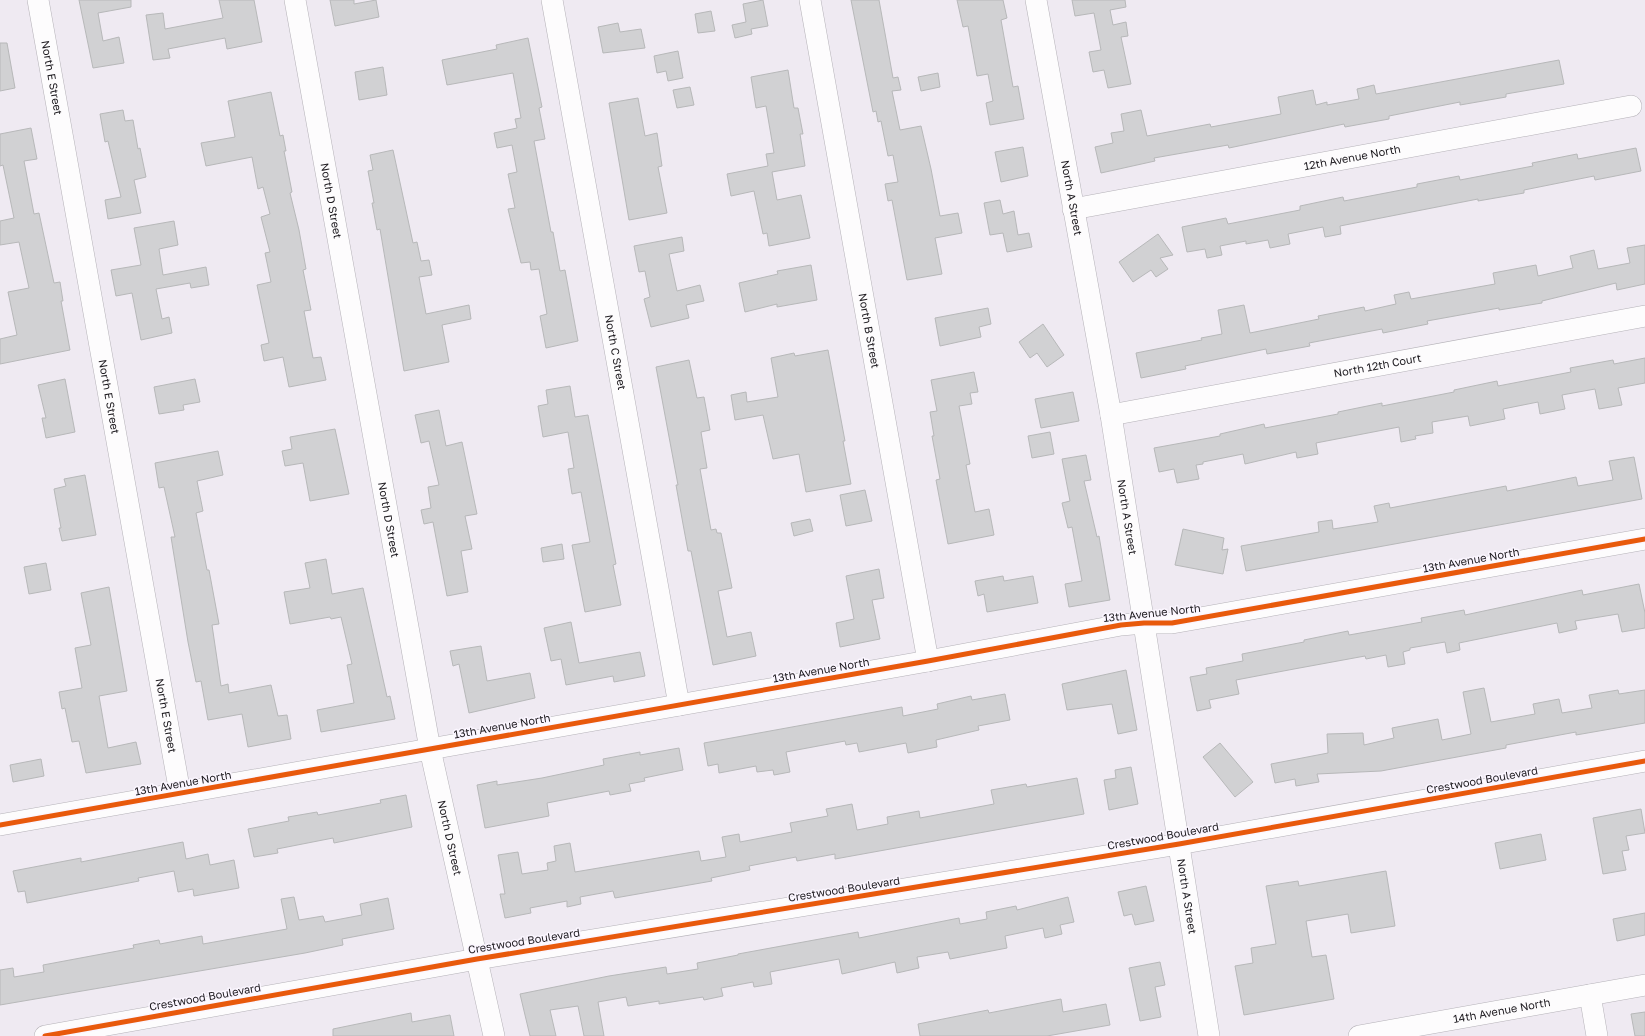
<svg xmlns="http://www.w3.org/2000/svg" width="1645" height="1036" viewBox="0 0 1645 1036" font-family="'Golos Text',sans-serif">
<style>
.building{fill:#d1d1d3;stroke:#b7b8b9}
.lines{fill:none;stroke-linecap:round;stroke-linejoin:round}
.minor-casing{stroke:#b5b2b8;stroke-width:22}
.minor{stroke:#fdfcfd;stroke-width:21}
.cycleway-casing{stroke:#fbf6ff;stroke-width:8}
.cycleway{stroke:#e8590c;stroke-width:5}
.labels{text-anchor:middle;stroke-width:3;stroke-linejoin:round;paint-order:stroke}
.street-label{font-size:11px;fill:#1d1a1f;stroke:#fbf6ff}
</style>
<rect width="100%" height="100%" fill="#efeaf2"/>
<path class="building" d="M79,0H131V7L98,13L103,41L119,37L124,63L93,68Z
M219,0H254L262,42L227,49L225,38L168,49L170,58L153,60L146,15L163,13L165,29L223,18Z
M330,0H354V4L376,0L379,17L335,26Z
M763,0L768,26L751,29L752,34L735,38L732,25L746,22L743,4Z
M851,0H879L893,78L898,77L901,90L892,91L900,130L921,126L931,169L940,216L958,213L962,233L935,238L942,274L907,280L892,200L888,201L885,184L898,182L893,155L888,156L881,121L878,122L876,111L873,112Z
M957,0H1003L1007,18L1001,20L1013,87L1018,86L1024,119L990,125L986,103L993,101L988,74L977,76L968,26L963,27Z
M1072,0H1125L1126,7L1110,10L1113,25L1126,22L1128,36L1121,37L1131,84L1108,88L1104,70L1093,72L1089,52L1101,50L1094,13L1075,16Z
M711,11L715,31L698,33L695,14Z
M618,23L620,32L641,29L645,48L603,53L598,27Z
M528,38L542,107L539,108L545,139L534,141L551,232H553L560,271L565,270L578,341L546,348L540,316L547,314L539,269L531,270L530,262L521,263L508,209L515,208L508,174L517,172L512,145L497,148L494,133L517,128L515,119L521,118L513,73L447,85L442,60L497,49L496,45Z
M0,43H7L15,88L0,91Z
M678,51L683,78L668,81L666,71L657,73L654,56Z
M1559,60L1564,84L1506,94V97L1460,105V102L1389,116V119L1345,127L1344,124L1229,148L1228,145L1154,158L1155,161L1101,173L1095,147L1113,143L1111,133L1124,131L1121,114L1141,110L1147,136L1210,124L1211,127L1281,114L1278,97L1313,90L1316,105L1327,102V105L1359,99L1357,89L1374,85L1376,94Z
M383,67L387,95L359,100L355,72Z
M788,70L794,108H798L803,134H800L805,166L772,172L777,200L801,195L810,238L769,246L767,233L763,234L754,191L731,196L727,174L768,166L766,154L774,153L766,106L756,108L751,77Z
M938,73L940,87L921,91L918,77Z
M690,87L694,105L677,108L673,90Z
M271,92L280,136L283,135L286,151H284L292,192L290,193L299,230L306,269L303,270L311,310L304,311L313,358L321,357L326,380L289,387L283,357L264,361L261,345L269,343L257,285L271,282L265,253L270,252L261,217L270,214L263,187L258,189L252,157L206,166L201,143L235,137L228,101Z
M638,98L645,136L657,133L662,166L658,167L667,213L629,220L609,103Z
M123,110L125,121L133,120L138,149L140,148L146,177L134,180L141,213L108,219L105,200L121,197L108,141L105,142L100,114Z
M31,128L37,159L24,161L34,214L39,213L54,283L60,282L63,301H61L70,350L0,364V339L17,335L8,292L29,288L19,242L0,245V221L14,218L3,165L0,166V134Z
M1023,147L1028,176L1001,182L995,152Z
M1636,148L1641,171L1595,180L1594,176L1524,190V193L1478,201V199L1340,226L1341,234L1325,237L1323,227L1288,234L1290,244L1270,248L1268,240L1246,244V241L1220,246L1222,255L1207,258L1205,249L1187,252L1182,227L1226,218L1228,224L1300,210V206L1343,197L1344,201L1417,187V184L1459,176L1460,180L1533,166L1532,163L1577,154L1578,159Z
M393,150L413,243L417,242L421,261L429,260L432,275L419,277L426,314L469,305L471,319L442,325L449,362L404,371L380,229L377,230L372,203H374L368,171L373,170L370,155Z
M1000,200L1003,214L1014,211L1018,235L1029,233L1032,247L1007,252L1003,233L990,235L984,203Z
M174,221L178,245L159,249L163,275L206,267L209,285L191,288L190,283L156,289L162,319L169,317L172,333L141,340L132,293L116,296L111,270L141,265L134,228Z
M1158,234L1173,255L1160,258L1168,269L1156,277L1151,270L1133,282L1119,262Z
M682,237L684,251L669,254L677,291L700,285L704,301L686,305L689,318L651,327L644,299L650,297L645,271L639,272L634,246Z
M1645,245V284L1617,290L1616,283L1542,301V303L1499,310V308L1427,321L1428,324L1383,333L1382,329L1309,343L1310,346L1267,354L1266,349L1185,366L1186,369L1141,378L1136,353L1202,340L1201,338L1222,334L1218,310L1244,305L1250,333L1319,319L1318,316L1364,307L1365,311L1396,304L1394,295L1409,292L1411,299L1495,284L1493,273L1536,265L1538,276L1573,268L1570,256L1594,250L1598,269L1630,263L1627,248Z
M811,265L817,300L777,307V304L745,312L739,283L778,274L777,271Z
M988,308L991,324L979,327L981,337L940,346L935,318Z
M1043,324L1064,355L1047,367L1037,353L1030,358L1019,342Z
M828,350L845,441H843L851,484L806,492L799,454L773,459L763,415L735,420L731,395L746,392L747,402L778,397L771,358L794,353L795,356Z
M1645,358V383L1618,388L1622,405L1599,409L1595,389L1562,395L1565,409L1540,414L1538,402L1503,409L1505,419L1470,426L1468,416L1432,422L1433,433L1415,436L1416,439L1401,442L1399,427L1316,443L1318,454L1297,458L1296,452L1245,464L1243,454L1203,462V464L1196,465L1199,479L1177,483L1174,469L1159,472L1154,448L1220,436V434L1264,424L1265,428L1338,414V412L1382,403V406L1454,392V390L1497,381L1498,386L1571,372L1570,368L1613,360L1614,364Z
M689,360L697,398L704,397L710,430L701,432L707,468L700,469L711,530L716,529L717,533H721L732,588L718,591L727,637L751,632L756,656L713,665L691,551H688L683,524L676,485H678L656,367Z
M974,372L978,392L970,393L972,404L959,406L970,464L966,465L975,512L989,509L994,535L948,544L936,480L940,479L932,436H934L930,412L937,411L931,380Z
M65,379L75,432L46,438L42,418H46L38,385Z
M195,379L200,402L183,405L184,410L159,414L154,387Z
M570,386L575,417L588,415L616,564L613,565L621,605L585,612L572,545L590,542L581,492L572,494L568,469L574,468L568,432L543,437L538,406L548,404L546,390Z
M1073,392L1079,421L1041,428L1035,399Z
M439,410L446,446L462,442L477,514L465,516L472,549L461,551L468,592L447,596L433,522L424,524L421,510L431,508L428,487L439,485L429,441L421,443L415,415Z
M335,429L349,494L310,501L303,463L285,466L282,451L292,449L290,437Z
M1050,432L1054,454L1032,458L1028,436Z
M218,451L223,475L197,481L203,511L196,513L207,570H209L219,624L212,625L221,686L228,684L229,693L271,685L278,716L287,715L291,739L248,747L242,714L208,720L201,681L196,682L188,642L171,537H175L164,487L159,488L155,463Z
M1086,455L1091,480L1084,481L1097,537L1099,536L1110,600L1069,607L1065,584L1082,581L1072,527L1068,528L1062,503L1070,501L1062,459Z
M1634,457L1642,499L1246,571L1241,546L1319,532L1318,522L1332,520L1333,529L1378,522L1374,506L1389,503L1390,508L1506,486L1507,491L1576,477L1578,486L1613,480L1609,461Z
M85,475L96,535L62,541L59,528H61L54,489L66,486L64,479Z
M865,490L872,521L846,526L840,495Z
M810,519L813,531L794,536L791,523Z
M1183,529L1224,538L1222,550L1228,549L1223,574L1175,565Z
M562,544L564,559L543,562L541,548Z
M326,559L332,594L363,588L387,697L390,696L395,719L321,732L317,710L354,703L347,665L352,664L341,617L331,619L330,617L290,624L284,592L310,588L305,563Z
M46,563L51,590L29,594L24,567Z
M879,569L884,598L872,600L880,639L840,647L836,623L854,619L846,576Z
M1003,576L1004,581L1033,576L1038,603L987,612L984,594L978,596L975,581Z
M1639,584L1645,613V628L1622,632L1618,614L1575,621L1577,629L1559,633L1557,623L1459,643L1460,650L1447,653L1445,642L1410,648V650L1403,652L1405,664L1388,667L1386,655L1366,659L1365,656L1294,669L1236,680L1239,694L1209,700L1211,708L1197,711L1190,677L1207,674L1206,668L1243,661L1242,654L1304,642V640L1348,631L1349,635L1422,622L1421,618L1464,610L1465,615L1582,590L1583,595Z
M109,587L127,691L99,696L108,748L136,742L141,764L86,773L79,741L72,742L65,708L62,709L59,692L82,688L75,648L91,645L81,593Z
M571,622L579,663L640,652L645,676L614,682L613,676L566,685L561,659L551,661L544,628Z
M481,646L487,681L530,673L535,698L469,713L459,664L453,666L450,651Z
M1126,670L1137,730L1118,734L1112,704L1067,710L1062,684Z
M1484,688L1491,722L1535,714L1533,704L1559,699L1562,713L1592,708L1589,695L1618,690L1619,694L1645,690V723L1576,735V732L1506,745V748L1381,771L1317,774L1319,782L1296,786L1295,779L1275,783L1271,764L1328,753L1327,734L1363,733L1364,745L1394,738L1392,728L1438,719L1442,740L1471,734L1463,692Z
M1005,694L1010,720L978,726L979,730L936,740L937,747L908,753L906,743L859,752L857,743L846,745L845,741L786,752L790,772L774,775L773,770L757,772L756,766L719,773L718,764L708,766L704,743L902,707L903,716L938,709L937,704L971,696L972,700Z
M1220,743L1253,782L1235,797L1203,757Z
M679,748L683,770L644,778L645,781L629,784L631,791L610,795L609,791L547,803L549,816L485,828L477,785L497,781V785L542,778L604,765L603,759L640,752V755Z
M41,759L44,776L13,782L10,765Z
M1131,767L1138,804L1109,810L1104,780L1116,778L1115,770Z
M1077,778L1084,814L835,859V854L797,861L796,857L749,866L750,870L711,878L712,881L615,898L613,891L580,897L581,904L567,907V901L530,908L531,913L505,918L500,894H505L498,855L518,852L522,874L548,870L547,863L556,861L554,846L570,843L575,872L699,851L701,861L726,857L722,837L739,834L740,842L792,832L790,823L828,816L826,809L852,804L857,830L888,824L887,817L919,811L920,818L994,804L991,790L1026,784L1027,787Z
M406,795L412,827L334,843L333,838L277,849L278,853L254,857L248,829L289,821L288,817L317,812L318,815L381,803L380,800Z
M1641,809L1645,833L1626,836L1629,850L1622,851L1626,870L1603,874L1593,818Z
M1541,834L1546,860L1500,869L1495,843Z
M183,842L186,859L208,854L210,865L234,860L239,888L194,896L193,889L178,892L174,871L138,878L139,881L27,903L25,891L18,892L13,871L81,858V862Z
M1386,871L1395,926L1351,933L1348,914L1306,921L1312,957L1326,955L1334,999L1244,1015L1235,966L1253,963L1251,948L1276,944L1266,886L1298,881L1299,886Z
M1146,886L1154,921L1135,925L1132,914L1124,916L1118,892Z
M294,897L299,920L323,916L325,922L362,915L360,904L388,898L394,929L342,939L343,945L305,953L0,1005V970L13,968L14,977L44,972L43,965L134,948L133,945L159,940L160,944L202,936L203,944L287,929L281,899Z
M1068,897L1074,922L1060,925L1062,934L1045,938L1043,928L1005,936L1007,948L950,959L948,952L917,957L919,968L897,973L895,962L842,974L839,959L770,972L772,984L754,987L753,982L721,988L723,996L704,1000L703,997L659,1004V1001L628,1006L626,997L598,1002L604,1036H584L578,1006L550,1010L556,1036H530L520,994L609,976L666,967L667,974L698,969L697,963L738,955V954L858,932L859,938L959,918L960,924L987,919L986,912L1016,906L1017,910Z
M1645,913V935L1617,941L1613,919Z
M1160,962L1165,985L1155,987L1161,1017L1140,1021L1129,968Z
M1061,999L1063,1012L1106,1004L1110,1025L1047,1036H920L918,1024L988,1010L989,1013Z
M1645,1012V1036H1635L1631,1014Z
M411,1013L412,1022L450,1015L454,1036H333V1029Z"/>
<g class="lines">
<defs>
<g id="minor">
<path id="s1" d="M38,0L180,793"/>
<path id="s2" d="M295,0L430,749L494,1036"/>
<path id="s3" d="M552,0L679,705"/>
<path id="s4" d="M810,0L928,661"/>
<path id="s5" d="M1036,0L1111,415L1209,1036"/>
<path id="s6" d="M1073,209L1631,106"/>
<path id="s7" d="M1111,415L1645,316"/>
<path d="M0,825L928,661L1121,625L1144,623H1172L1645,539"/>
<path d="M1590,995L1597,1036"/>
<path d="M45,1036L477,959L1179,844L1645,761"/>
<path id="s8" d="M1359,1036L1645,985"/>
</g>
</defs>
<use href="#minor" class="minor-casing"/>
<use href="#minor" class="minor"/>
<defs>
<path id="cycleway" d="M0,825L928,661L1121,625L1144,623H1172L1645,539
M45,1036L477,959L1179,844L1645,761"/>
</defs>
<use href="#cycleway" class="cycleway-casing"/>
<use href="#cycleway" class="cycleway"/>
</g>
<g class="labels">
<g class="street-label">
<text dy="4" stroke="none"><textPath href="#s1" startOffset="79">North E Street</textPath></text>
<text dy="4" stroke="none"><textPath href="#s6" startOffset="284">12th Avenue North</textPath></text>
<text dy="4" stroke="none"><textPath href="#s5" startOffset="201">North A Street</textPath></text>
<text dy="4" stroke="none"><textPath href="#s2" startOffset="204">North D Street</textPath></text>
<text dy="4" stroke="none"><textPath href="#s4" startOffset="336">North B Street</textPath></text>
<text dy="4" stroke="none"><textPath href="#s3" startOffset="358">North C Street</textPath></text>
<text dy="4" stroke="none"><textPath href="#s7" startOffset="271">North 12th Court</textPath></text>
<text dy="4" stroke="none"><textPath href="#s1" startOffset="403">North E Street</textPath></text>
<text dy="4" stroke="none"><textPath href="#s5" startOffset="525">North A Street</textPath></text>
<text dy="4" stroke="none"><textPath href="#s2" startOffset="528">North D Street</textPath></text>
<text transform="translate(1471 560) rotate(-10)" y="4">13th Avenue North</text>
<text transform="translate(1152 613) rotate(-6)" y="4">13th Avenue North</text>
<text transform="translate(821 670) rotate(-10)" y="4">13th Avenue North</text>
<text dy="4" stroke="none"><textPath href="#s1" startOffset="727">North E Street</textPath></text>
<text transform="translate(502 726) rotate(-10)" y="4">13th Avenue North</text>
<text transform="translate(1482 780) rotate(-10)" y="4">Crestwood Boulevard</text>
<text transform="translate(183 783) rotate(-10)" y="4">13th Avenue North</text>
<text transform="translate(1163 836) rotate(-10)" y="4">Crestwood Boulevard</text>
<text dy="4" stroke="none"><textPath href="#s2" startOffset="852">North D Street</textPath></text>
<text transform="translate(844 889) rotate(-9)" y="4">Crestwood Boulevard</text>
<text dy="4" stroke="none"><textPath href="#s5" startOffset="909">North A Street</textPath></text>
<text transform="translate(524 941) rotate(-9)" y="4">Crestwood Boulevard</text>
<text transform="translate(205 997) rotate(-10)" y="4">Crestwood Boulevard</text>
<text dy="4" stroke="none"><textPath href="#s8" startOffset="145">14th Avenue North</textPath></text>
</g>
</g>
</svg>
